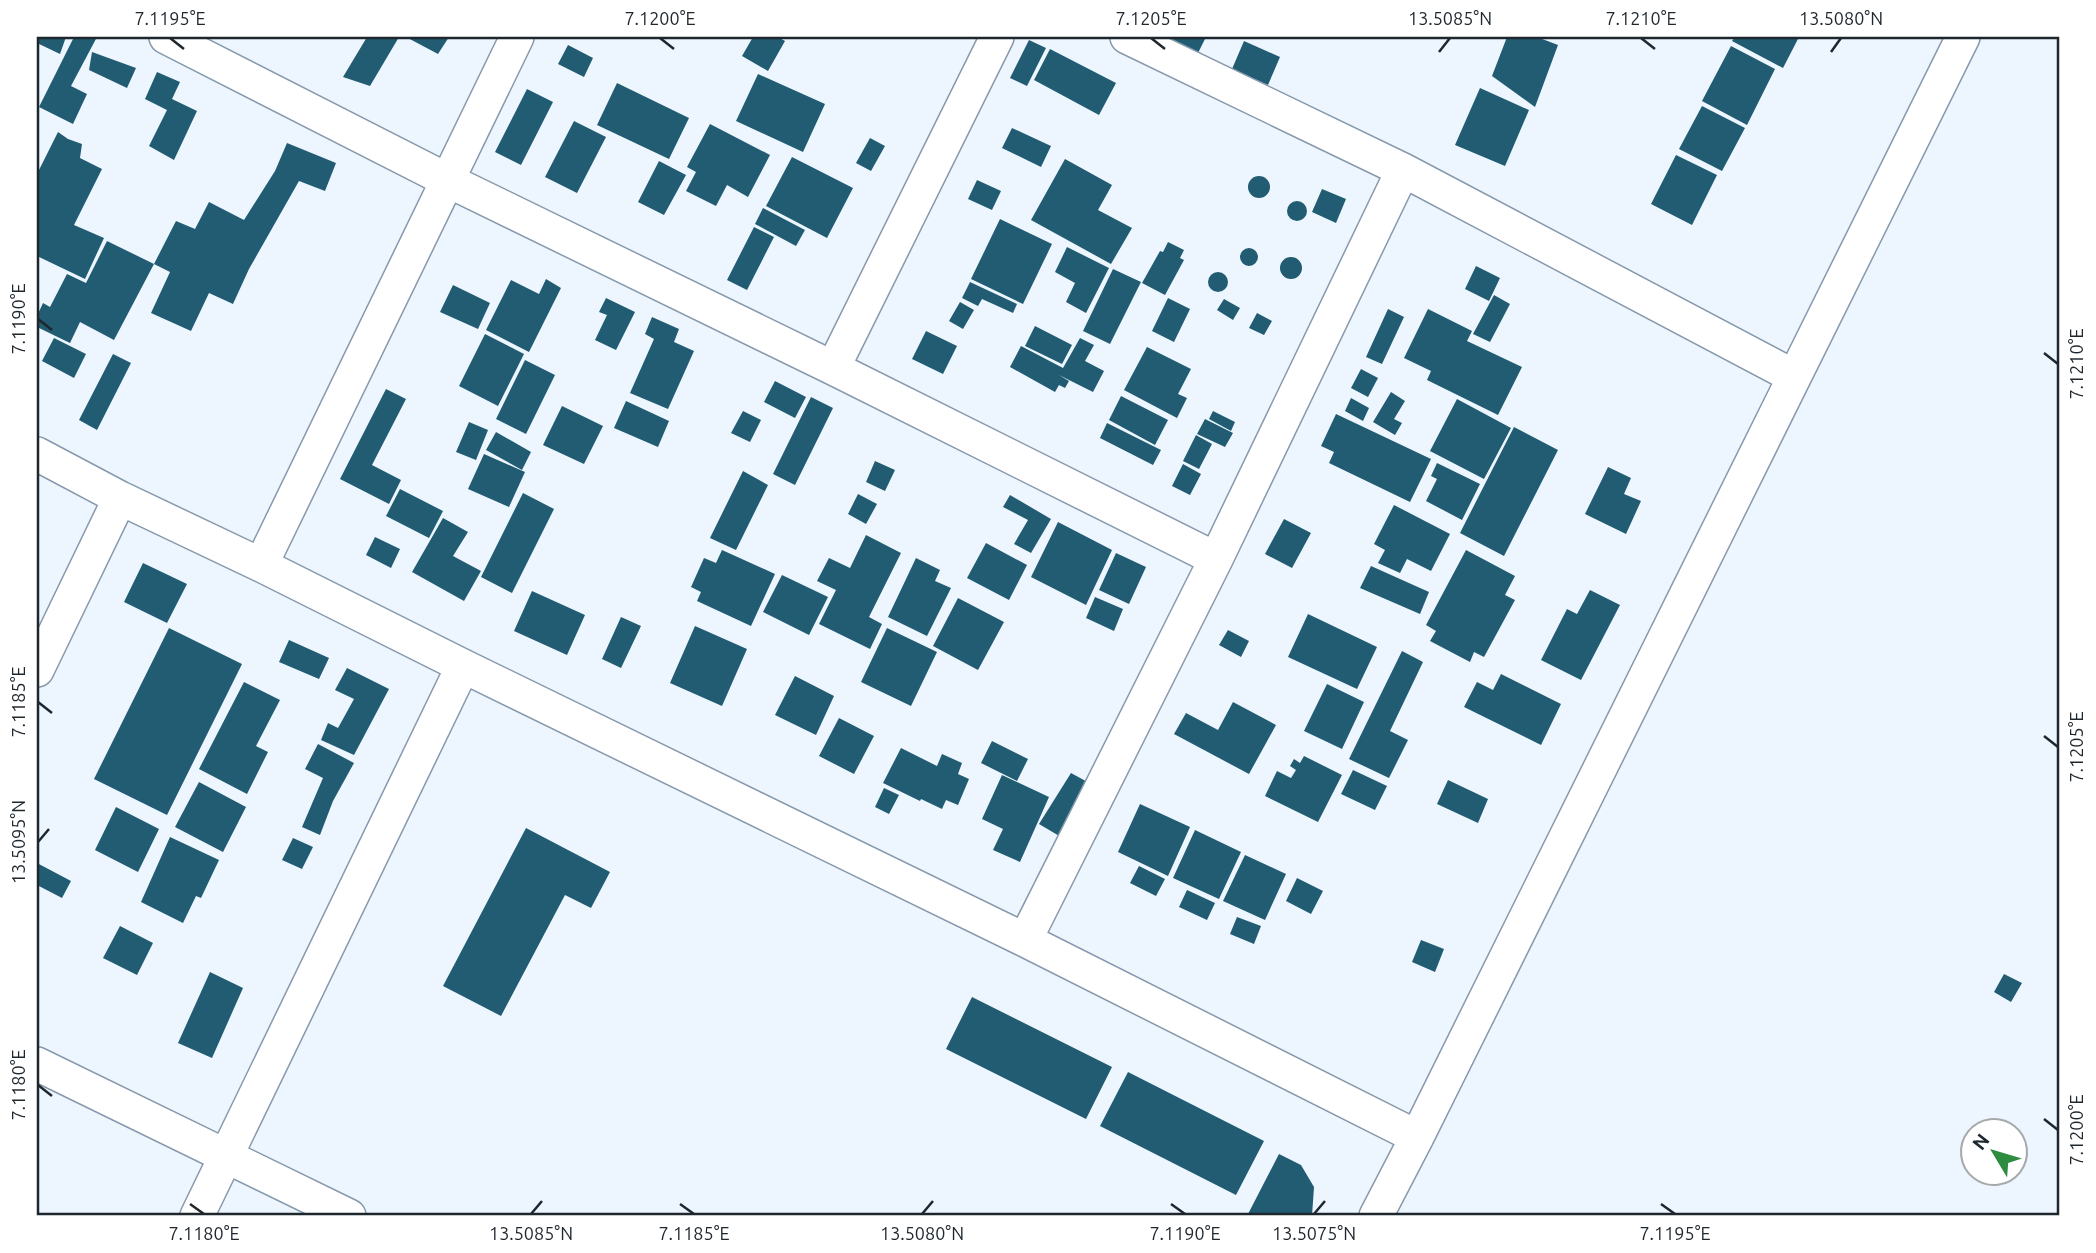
<svg xmlns="http://www.w3.org/2000/svg" width="2096" height="1253" viewBox="0 0 2096 1253" font-family="Ubuntu,sans-serif">
<style>
.building{fill:#215c73}
.lines{fill:none;stroke-linecap:round;stroke-linejoin:round}
.minor-casing{stroke:#8699ac;stroke-width:36}
.minor{stroke:#fff;stroke-width:33}
.ticks{fill:none;stroke:#1f272e;stroke-width:2.5}
.neatline{fill:none;stroke:#1f272e;stroke-width:2.5}
.ticks-label{font-size:18px;text-anchor:middle;fill:#1f272e}
</style>
<rect width="100%" height="100%" fill="#edf6fe"/>
<path class="building" d="M37,37H66L60,54L37,43Z
M74,37H97L71,86L87,94L73,124L39,107Z
M367,37H399L370,86L343,77Z
M406,37H449L438,54Z
M753,37H778L785,41L768,71L742,56Z
M1167,37H1206L1197,55L1166,40Z
M1507,37H1537L1558,45L1535,107L1492,76Z
M1735,37H1799L1783,68L1732,41Z
M1029,40L1046,48L1027,86L1010,78Z
M1244,41L1280,57L1268,85L1232,69Z
M568,45L593,58L584,77L558,64Z
M1731,46L1775,69L1747,125L1702,101Z
M1050,49L1116,83L1099,115L1034,80Z
M92,52L136,68L127,88L89,70Z
M157,72L180,82L172,99L197,111L174,160L149,146L167,110L145,99Z
M758,74L825,104L803,152L736,121Z
M617,83L689,118L669,159L597,125Z
M1480,88L1529,110L1505,166L1455,145Z
M527,89L553,102L521,165L495,152Z
M1702,106L1745,128L1722,171L1679,149Z
M574,121L606,137L577,193L545,177Z
M710,124L770,155L748,197L727,185L716,206L686,191L696,172L687,167Z
M1012,128L1051,146L1041,167L1002,148Z
M58,132L68,139L82,144L80,158L102,169L74,225L104,238L85,279L37,256V174Z
M870,138L885,146L871,171L856,163Z
M287,143L336,163L325,191L299,181L249,269L233,304L209,293L191,331L151,313L170,272L154,264L114,340L80,322L70,343L37,327V316L43,303L50,307L67,274L86,283L107,241L154,264L176,221L195,229L209,202L244,220L275,171Z
M1676,155L1717,175L1692,225L1651,204Z
M792,157L853,188L827,238L766,206Z
M1065,159L1112,185L1098,210L1132,228L1111,264L1031,220Z
M659,161L686,175L664,215L638,202Z
M1248 187a11 11 0 1 1 22 0a11 11 0 1 1-22 0Z
M977,180L1001,191L992,210L968,199Z
M1322,189L1346,199L1336,223L1312,212Z
M1287 211a10 10 0 1 1 20 0a10 10 0 1 1-20 0Z
M763,208L805,230L796,246L755,224Z
M1000,219L1052,244L1023,304L971,279Z
M754,227L774,237L747,290L727,280Z
M1168,242L1184,250L1180,258L1184,260L1165,295L1142,283L1160,251L1163,252Z
M1067,247L1109,268L1086,313L1066,302L1075,283L1055,272Z
M1240 257a9 9 0 1 1 18 0a9 9 0 1 1-18 0Z
M1280 268a11 11 0 1 1 22 0a11 11 0 1 1-22 0Z
M1476,266L1500,278L1489,301L1465,289Z
M1113,269L1141,282L1110,344L1083,331Z
M1208 282a10 10 0 1 1 20 0a10 10 0 1 1-20 0Z
M546,279L561,288L529,352L486,330L511,280L539,294Z
M970,282L1017,304L1013,313L982,299L978,306L962,298Z
M453,285L490,303L478,329L440,312Z
M1494,295L1510,304L1490,342L1473,334Z
M606,298L635,312L616,350L595,340L607,315L599,312Z
M1168,298L1190,309L1174,342L1152,331Z
M1224,299L1240,308L1233,320L1217,310Z
M960,302L974,310L963,329L949,321Z
M1388,309L1404,317L1382,364L1366,357Z
M1428,309L1472,331L1467,341L1522,367L1498,415L1427,380L1431,371L1404,358Z
M1257,313L1272,321L1264,335L1249,328Z
M652,317L679,329L674,342L694,351L668,409L630,393L654,339L645,334Z
M1035,326L1072,345L1062,364L1025,346Z
M926,331L957,346L943,374L912,359Z
M485,334L524,354L498,406L459,386Z
M54,338L86,354L74,378L42,361Z
M1080,338L1094,345L1085,361L1104,371L1093,392L1059,375L1069,381L1065,388L1059,385L1055,392L1010,367L1021,346L1063,368Z
M1147,347L1191,369L1178,394L1187,398L1177,418L1124,390Z
M113,354L131,363L97,430L79,420Z
M525,360L555,375L526,434L496,419Z
M1361,369L1378,378L1368,397L1351,388Z
M775,381L806,397L795,418L764,402Z
M386,389L406,399L372,465L401,480L389,504L340,479Z
M1391,392L1405,401L1394,419L1402,423L1395,435L1373,422Z
M1121,396L1168,420L1155,445L1109,420Z
M811,397L833,408L795,485L773,474Z
M1351,398L1369,408L1363,421L1345,411Z
M1457,399L1511,428L1484,479L1430,451Z
M626,401L669,421L658,447L614,428Z
M562,406L603,426L584,464L543,445Z
M743,411L761,420L750,442L731,433Z
M1213,411L1235,422L1231,431L1209,419Z
M1336,414L1431,459L1410,502L1329,463L1334,452L1321,446Z
M1205,419L1233,433L1225,447L1197,434Z
M469,422L488,430L476,460L456,452Z
M1107,423L1161,450L1153,465L1100,438Z
M1514,427L1558,450L1504,556L1460,533Z
M496,432L531,452L522,470L486,450Z
M1196,435L1212,444L1199,469L1183,461Z
M484,454L525,472L509,507L468,489Z
M875,461L895,470L885,491L866,482Z
M1437,463L1480,484L1462,520L1426,501L1437,479L1431,476Z
M1183,464L1201,474L1190,495L1172,486Z
M1608,467L1631,478L1624,494L1641,501L1626,534L1585,514Z
M743,471L768,485L736,550L710,538Z
M400,489L443,511L429,538L386,516Z
M523,493L554,509L512,593L481,577Z
M858,494L877,504L866,524L848,514Z
M1010,495L1051,519L1031,553L1014,544L1028,520L1003,507Z
M1394,505L1450,534L1431,571L1407,559L1400,573L1378,563L1385,550L1374,544Z
M443,518L468,532L453,556L481,571L464,601L412,572Z
M1284,519L1311,533L1292,568L1265,554Z
M1058,522L1112,550L1086,605L1031,577Z
M866,535L901,553L869,617L882,624L870,649L819,624L836,590L817,581L829,558L850,568Z
M375,537L400,549L391,568L366,555Z
M986,543L1027,565L1009,600L967,578Z
M722,550L775,574L751,626L697,601L701,592L691,587L704,558L716,563Z
M1466,550L1515,576L1505,595L1515,600L1484,657L1474,652L1470,662L1430,641L1436,631L1426,625Z
M1116,553L1146,567L1129,604L1099,590Z
M916,558L940,570L935,581L951,588L927,636L888,617Z
M143,563L187,584L167,623L124,602Z
M1371,566L1429,592L1420,614L1360,588Z
M782,575L828,597L809,635L763,612Z
M1590,590L1620,605L1581,680L1541,660L1567,609L1577,614Z
M532,591L585,615L567,655L514,631Z
M1095,597L1123,609L1114,631L1086,618Z
M958,598L1004,622L978,670L933,646Z
M1308,614L1377,647L1357,689L1288,657Z
M621,617L641,626L621,668L602,659Z
M695,626L747,649L722,706L670,683Z
M169,628L242,664L167,815L94,779Z
M887,628L937,652L911,706L861,682Z
M1228,630L1249,641L1241,657L1219,645Z
M289,640L329,658L319,679L279,662Z
M1402,651L1423,662L1390,731L1408,740L1389,778L1349,759Z
M347,668L389,689L354,755L321,740L328,723L338,728L354,699L335,690Z
M1501,674L1561,704L1541,745L1464,707L1477,682L1493,690Z
M795,676L834,696L816,735L775,715Z
M244,682L280,700L256,746L268,752L247,794L199,769Z
M1327,684L1364,702L1342,749L1304,731Z
M1233,702L1276,725L1249,774L1174,734L1186,713L1218,730Z
M839,718L874,736L854,774L819,756Z
M992,741L1028,759L1017,781L981,763Z
M318,744L354,763L333,801L320,835L302,827L323,778L305,769Z
M901,748L937,766L942,754L962,763L958,774L969,779L958,805L946,800L942,809L921,799L920,801L883,783Z
M1304,756L1342,775L1318,822L1265,796L1277,771L1291,778L1296,770L1290,766L1294,759L1300,763Z
M1353,770L1387,786L1375,810L1341,794Z
M1071,773L1093,785L1061,837L1039,824Z
M1002,775L1049,797L1020,862L993,850L1003,829L982,819Z
M1448,780L1488,799L1478,823L1437,804Z
M199,782L246,807L223,852L175,827Z
M884,788L899,795L889,814L875,807Z
M1140,804L1190,827L1168,876L1118,852Z
M116,807L159,829L138,872L95,850Z
M526,828L610,872L591,908L565,895L501,1016L443,986Z
M1195,830L1241,852L1219,899L1173,878Z
M170,837L219,860L201,898L196,896L183,923L141,902Z
M293,838L313,847L302,869L282,860Z
M1245,855L1286,874L1265,920L1223,901Z
M37,863L71,881L62,898L37,885Z
M1139,866L1165,879L1156,896L1130,883Z
M1297,878L1323,891L1311,914L1286,901Z
M1187,890L1215,903L1207,920L1179,907Z
M1237,917L1261,926L1254,944L1230,934Z
M120,926L153,943L137,975L103,958Z
M1421,940L1444,949L1435,972L1412,962Z
M210,972L243,988L212,1058L178,1043Z
M2004,974L2022,983L2011,1002L1994,992Z
M972,997L1112,1067L1086,1119L946,1049Z
M1128,1072L1264,1141L1236,1195L1100,1126Z
M1279,1154L1301,1165L1314,1187L1312,1216H1247Z"/>
<g class="lines">
<defs>
<path id="minor" d="M166,37L447,180L833,368L1216,559
M1127,37L1403,170L1793,376
M833,368L997,37
M37,454L120,498L261,565L463,666L1025,940L1417,1137
M261,565L517,37
M37,670L120,498
M1025,940L1216,559L1403,170
M37,1064L349,1216
M197,1216L463,666
M1376,1216L1417,1137L1963,37"/>
</defs>
<use href="#minor" class="minor-casing"/>
<use href="#minor" class="minor"/>
</g>
<path class="ticks" d="M170,38L184,49M660,38L674,49M1151,38L1165,49M1641,38L1655,49M1439,52L1450,38M1831,52L1841,38M38,319L52,330M2044,353L2058,364M38,702L52,713M2044,736L2058,747M38,842L49,829M38,1085L52,1096M2044,1119L2058,1130M190,1204L204,1214M680,1204L694,1214M1171,1204L1185,1214M1661,1204L1675,1214M531,1214L542,1201M922,1214L933,1201M1314,1214L1325,1201"/>
<rect width="2096" height="1253" fill="none" stroke="#ffffff" stroke-width="77"/>
<g transform="translate(1994 1152) rotate(308)"><circle r="33" fill="#ffffff" stroke="#a5a9ab" stroke-width="2"/>
<path d="M0-5L12 26L0 18L-12 26Z" fill="#2d8c3f"/>
<text y="-10" font-size="19" font-weight="bold" text-anchor="middle" fill="#1f272e">N</text>
</g>
<rect x="38" y="38" width="2020" height="1176" class="neatline"/>
<g class="ticks-label">
<text x="170" y="25">7.1195°E</text>
<text x="660" y="25">7.1200°E</text>
<text x="1151" y="25">7.1205°E</text>
<text x="1450" y="25">13.5085°N</text>
<text x="1641" y="25">7.1210°E</text>
<text x="1841" y="25">13.5080°N</text>
<text transform="translate(19 319) rotate(-90)" y="6">7.1190°E</text>
<text transform="translate(2077 364) rotate(-90)" y="6">7.1210°E</text>
<text transform="translate(19 702) rotate(-90)" y="6">7.1185°E</text>
<text transform="translate(2077 747) rotate(-90)" y="6">7.1205°E</text>
<text transform="translate(19 842) rotate(-90)" y="6">13.5095°N</text>
<text transform="translate(19 1085) rotate(-90)" y="6">7.1180°E</text>
<text transform="translate(2077 1130) rotate(-90)" y="6">7.1200°E</text>
<text x="204" y="1240">7.1180°E</text>
<text x="531" y="1240">13.5085°N</text>
<text x="694" y="1240">7.1185°E</text>
<text x="922" y="1240">13.5080°N</text>
<text x="1185" y="1240">7.1190°E</text>
<text x="1314" y="1240">13.5075°N</text>
<text x="1675" y="1240">7.1195°E</text>
</g>
</svg>
